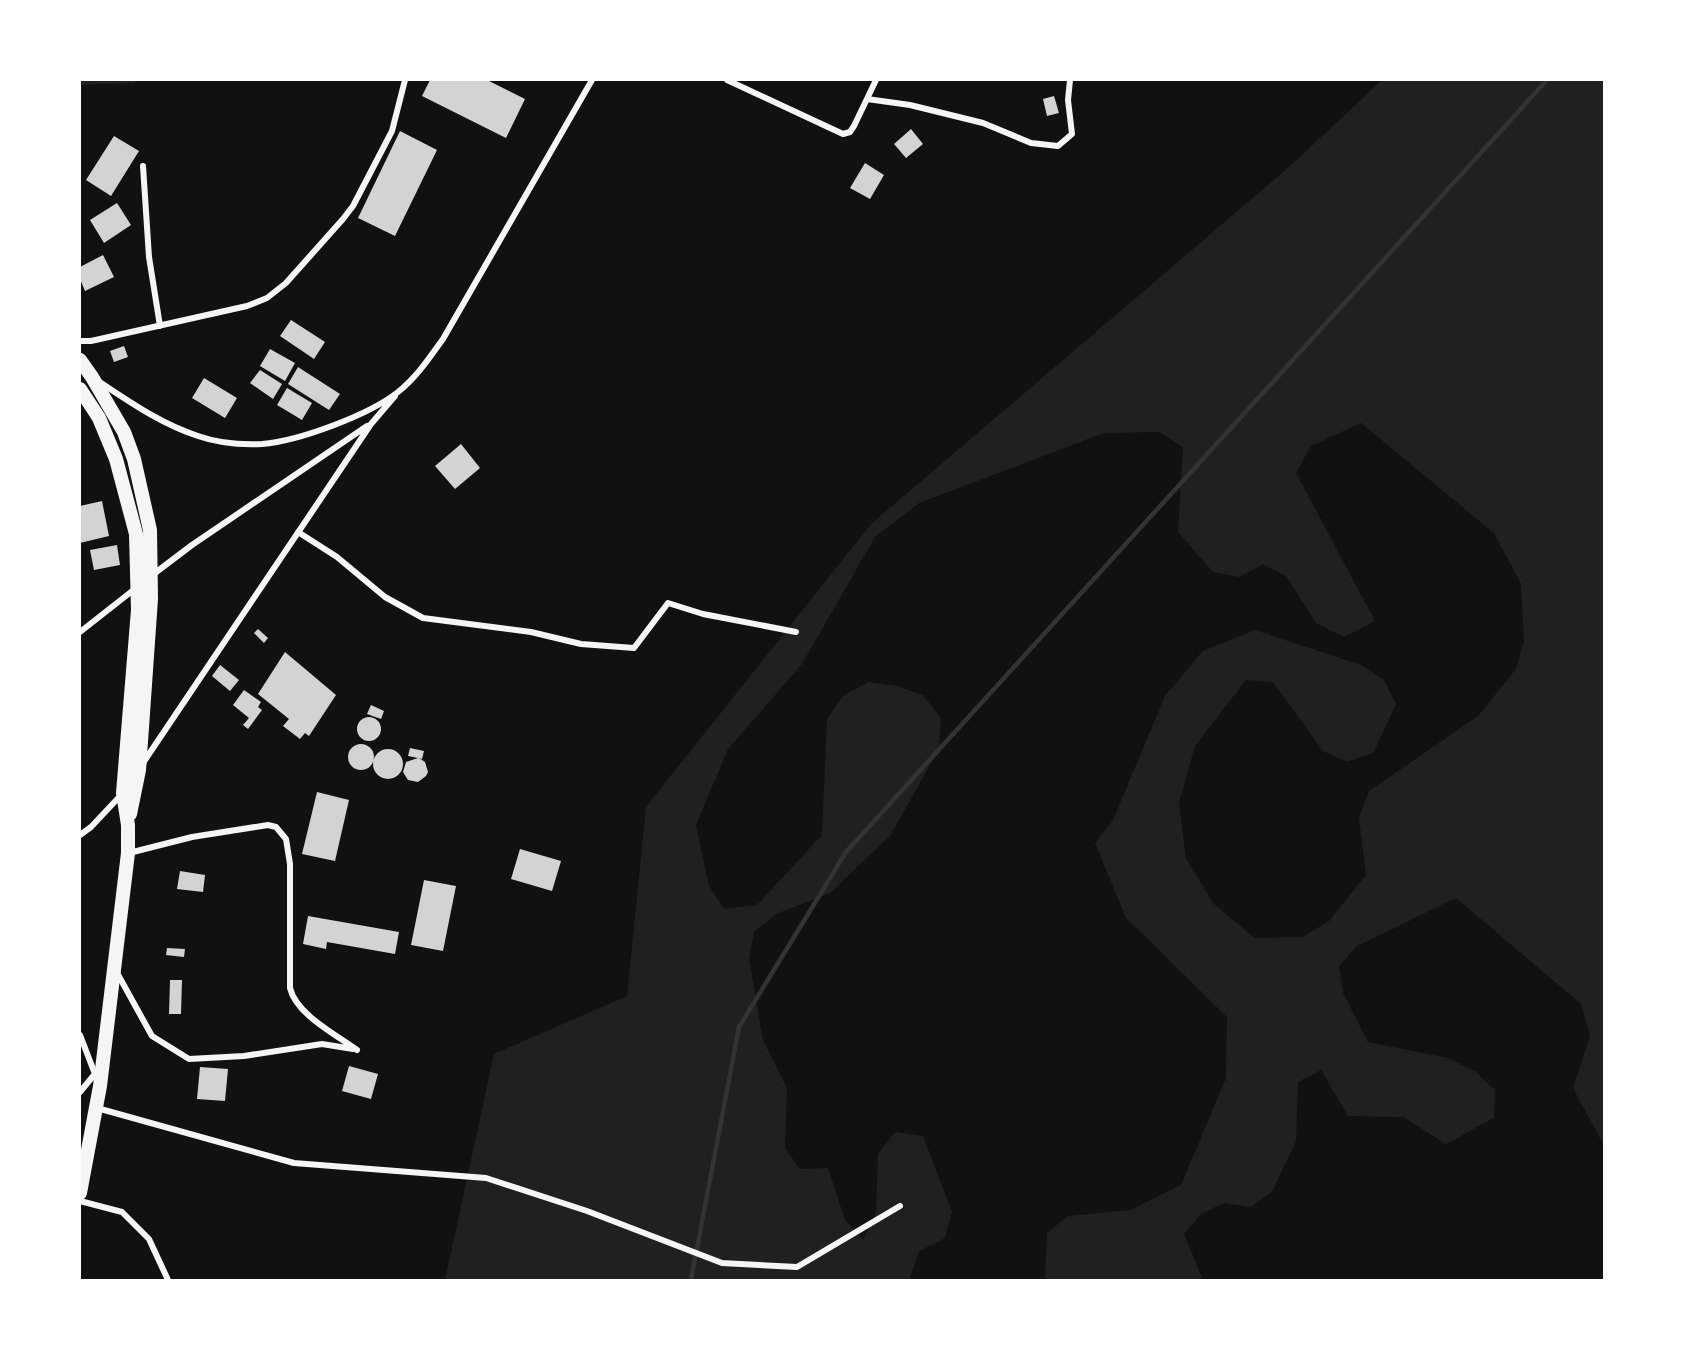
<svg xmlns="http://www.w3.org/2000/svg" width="1684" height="1360" viewBox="0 0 1684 1360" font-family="Inter,sans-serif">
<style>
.green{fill:#202020}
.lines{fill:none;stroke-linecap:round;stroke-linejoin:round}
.stream{stroke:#333;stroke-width:4.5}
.building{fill:#d3d3d3}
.minor{stroke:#f5f5f5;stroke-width:6}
.primary{stroke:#f5f5f5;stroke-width:14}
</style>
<rect width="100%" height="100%" fill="#111"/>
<path class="green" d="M80,80H137L135,83L80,85Z
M1382,80H1604V1146L1573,1088L1590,1036L1581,1004L1456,898L1357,946L1339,966L1343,993L1368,1042L1448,1058L1476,1072L1495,1090L1494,1118L1446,1144L1403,1117L1348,1116L1321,1070L1298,1082L1296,1141L1272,1192L1251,1207L1223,1203L1201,1214L1184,1234L1203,1280H1045L1047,1233L1068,1216L1131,1210L1181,1185L1226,1078L1227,1017L1126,918L1095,843L1113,820L1165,696L1203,651L1255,630L1361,665L1384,680L1396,704L1374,752L1347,762L1323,751L1273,682L1246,680L1195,746L1179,803L1186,859L1214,904L1255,938L1303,937L1329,921L1366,875L1359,818L1369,791L1478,716L1516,669L1524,641L1521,584L1494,533L1361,423L1311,446L1296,473L1375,621L1344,637L1316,623L1286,576L1263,564L1239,577L1213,572L1178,532L1183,447L1159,432L1104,433L919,503L875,537L802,664L728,749L696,825L709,886L724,909L757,905L822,835L827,719L843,696L868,682L896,686L923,695L941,718L939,749L890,836L830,893L776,914L754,932L749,958L763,1040L787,1088L785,1148L800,1169L828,1168L845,1220L863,1240L876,1213L878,1154L895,1132L923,1136L952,1212L945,1238L919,1251L910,1278L912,1280H445L494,1054L627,996L646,807L871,524L1289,167Z"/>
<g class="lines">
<path class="stream" d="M691,1280L739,1027L846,852L1547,80"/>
</g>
<path class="building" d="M430,80H487L525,99L506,138L422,96Z
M1054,96L1059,113L1047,116L1043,99Z
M911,129L923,144L906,158L894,144Z
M400,131L437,150L395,236L358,218Z
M114,136L139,151L111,196L86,180Z
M865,163L884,175L870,199L850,188Z
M117,203L131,225L104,243L90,220Z
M103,255L114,277L85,291L80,279V267Z
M291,320L325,342L314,359L280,336Z
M124,346L128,357L114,362L110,351Z
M270,349L295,363L285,381L260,366Z
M298,367L340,394L329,410L288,384Z
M260,370L282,384L273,399L250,383Z
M204,378L237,398L225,418L192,398Z
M287,388L312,403L302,420L277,405Z
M461,444L480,468L455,489L435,466Z
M102,501L109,536L80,543V506Z
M117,545L120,565L94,570L90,550Z
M258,629L268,638L264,643L254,633Z
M285,652L336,695L309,736L305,733L300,739L283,726L289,719L258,694Z
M220,665L239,680L230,691L212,676Z
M244,690L261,702L258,707L262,710L248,729L243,725L249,718L233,705Z
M371,705L384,711L381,719L367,714Z
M357 729a12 12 0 1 1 24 0a12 12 0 1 1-24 0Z
M348 757a13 13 0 1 1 26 0a13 13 0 1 1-26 0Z
M410,748L424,751L422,759L419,758L425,762L428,772L426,776L418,782L408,780L403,772L406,762L418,758L408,756Z
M373 764a15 15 0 1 1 30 0a15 15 0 1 1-30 0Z
M317,792L349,800L335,861L302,854Z
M520,849L561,861L552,891L511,879Z
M180,871L205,875L203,892L177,889Z
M424,880L456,886L443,951L411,945Z
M308,916L399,932L395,954L327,942L326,949L303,944Z
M167,948L185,949L184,957L166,955Z
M170,980H182L181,1014H169Z
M349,1066L378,1074L371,1099L342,1091Z
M200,1067L228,1069L225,1101L197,1099Z"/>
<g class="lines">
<path class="minor" d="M727,80L843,134L850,132L854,126L876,80
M867,99L910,105L983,123L1031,143L1058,146L1072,134L1068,100L1070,80
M143,166L149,257L160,326
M80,341H91L247,306L267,298L286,283L343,219L353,206L392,131L405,80
M98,381C130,402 161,424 198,436C218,443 241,445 262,444C299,441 369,415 398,392C417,377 430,357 443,339L592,80
M298,532L337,557L385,597L423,618L531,632L581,644L634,648L668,603L703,614L796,632
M151,576L192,545L367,426
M80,632L136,588
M143,763L371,424L395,396
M80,835L91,827L122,794
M129,853L192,837L268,825L276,827L286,839L290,864V988C296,1014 335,1034 357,1050
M116,971L152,1036L189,1059L244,1056L322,1044L353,1049
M80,1035L98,1082
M80,1092L94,1075
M97,1108L294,1163L486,1178L587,1211L722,1263L797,1267L900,1206
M80,1201L122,1212L149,1239L168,1280"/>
<path class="primary" d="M80,360L92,377L124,432L134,459L150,530L151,599L139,770L130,814
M80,389L99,418L116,459L136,534L138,610L123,793L128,825V853L100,1086L80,1193"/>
</g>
<rect width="1684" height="1360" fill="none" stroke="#ffffff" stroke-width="162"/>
</svg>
